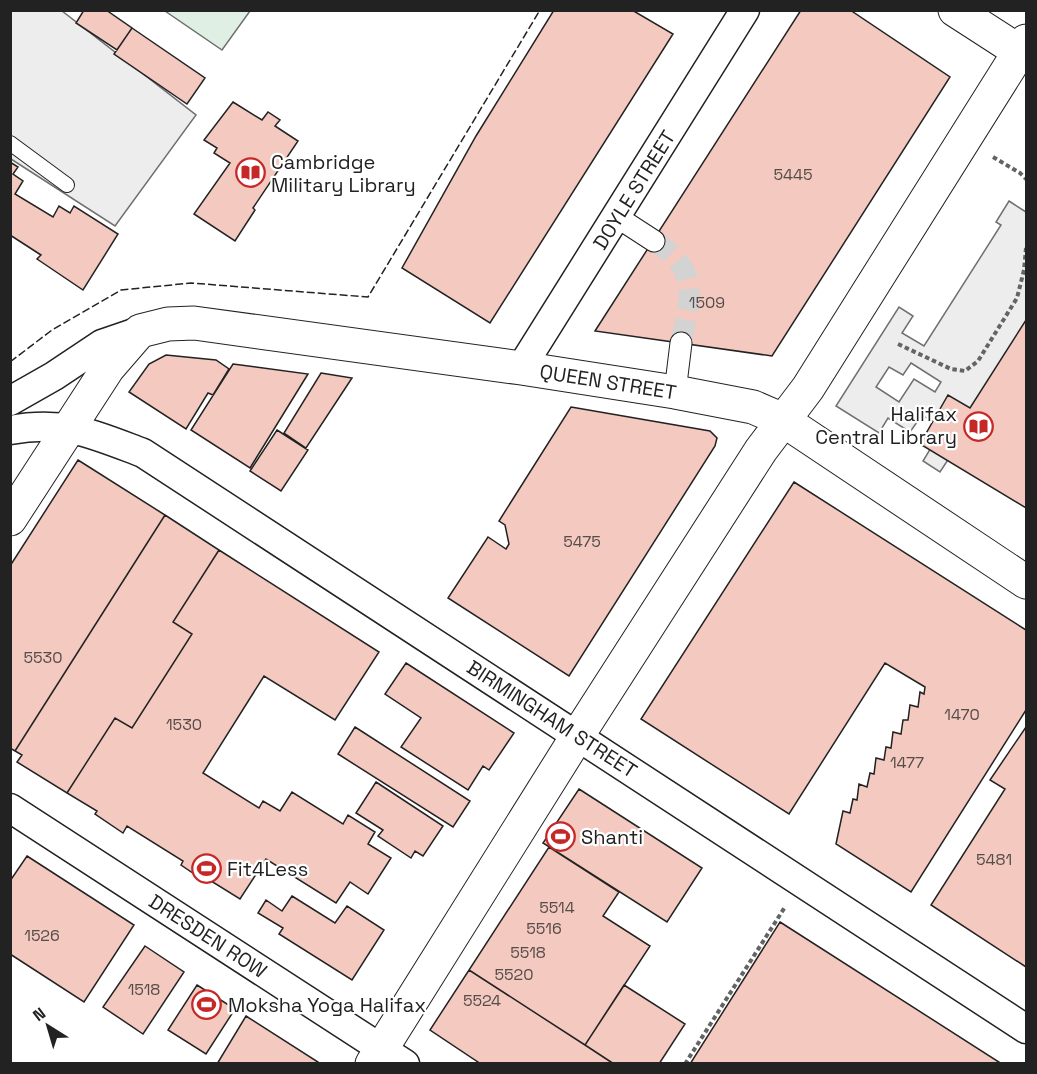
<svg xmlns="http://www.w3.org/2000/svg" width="1037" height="1074" viewBox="0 0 1037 1074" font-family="'Space Grotesk',sans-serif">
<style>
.green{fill:#e0efe3;stroke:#6f6f6f;stroke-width:1.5}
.parking{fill:#ededed;stroke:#6f6f6f;stroke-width:1.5;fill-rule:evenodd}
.building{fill:#f3c9c0;stroke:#222;stroke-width:1.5}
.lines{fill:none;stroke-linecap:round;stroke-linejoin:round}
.pedestrian-tunnel{stroke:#d3d3d3;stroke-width:21;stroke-dasharray:21 10;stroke-linecap:butt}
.service-casing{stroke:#222;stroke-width:16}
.pedestrian-casing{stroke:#222;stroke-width:23}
.minor-casing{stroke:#222;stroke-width:31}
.tertiary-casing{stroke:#222;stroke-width:35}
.path{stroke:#646464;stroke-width:4;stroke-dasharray:4.5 3;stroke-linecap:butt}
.service{stroke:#fff;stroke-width:14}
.pedestrian{stroke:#fff;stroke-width:21}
.minor{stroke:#fff;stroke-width:28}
.tertiary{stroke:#fff;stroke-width:33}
.fence{stroke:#222;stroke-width:1.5;stroke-dasharray:8 3;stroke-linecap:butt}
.labels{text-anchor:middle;stroke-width:4.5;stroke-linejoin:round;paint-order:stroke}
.number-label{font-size:16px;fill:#564c4a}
.poi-label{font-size:20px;fill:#222;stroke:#fff;text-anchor:start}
.street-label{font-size:20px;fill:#222;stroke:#fff}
</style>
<rect width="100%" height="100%" fill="#fff"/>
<path class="green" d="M165,11L250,10V11L222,50Z"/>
<path class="parking" d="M10,11H62L196,115L115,226L11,159Z
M1009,201L1026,212V341L940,472L923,461L943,428L922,415L910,432L888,418L879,433L836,406L899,307L913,316L902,333L924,346L1001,225L996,222ZM911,363L941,382L935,392L914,379L899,402L876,387L889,367L903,375Z"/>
<path class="building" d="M84,10H106L132,28L117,50L76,23Z
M554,10H632L673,34L490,323L402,268L476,136Z
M801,10H850L950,77L772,356L595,331Z
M132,28L205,78L187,104L114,54Z
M233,102L262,120L268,112L280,120L275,126L298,141L253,208L255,210L235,241L194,214L230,163L214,153L217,148L204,140Z
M10,162L18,167L13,174L23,181L15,194L53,217L59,206L70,213L74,206L118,234L83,290L37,259L41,255L10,235Z
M1026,320V508L920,444L948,395L970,408Z
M166,355L216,360L229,369L213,395L208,393L186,429L129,392L149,364Z
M233,364L308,374L250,468L191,430Z
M321,373L352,378L306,448L284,433Z
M571,407L710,431L717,438L715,446L569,676L448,598L488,537L506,549L509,544L505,525L499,521Z
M277,430L308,450L281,491L250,471Z
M78,460L165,515L15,751L10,748V566Z
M794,482L1026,630V710L911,892L836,844L843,811L850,813L853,799L857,800L859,784L867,787L870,773L874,774L876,758L884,760L886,747L891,748L893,732L901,734L903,720H908L910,705L918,707L920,692L924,694L925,687L885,663L789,814L641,719Z
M165,515L219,550L173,622L192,634L132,728L115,718L67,793L17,762L22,755L15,751Z
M219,550L379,652L335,720L264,676L203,773L259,808L263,801L280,811L292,792L343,824L348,815L375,832L368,844L391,858L368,894L350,882L336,903L266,859L240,899L208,879L206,882L181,865L183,861L127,826L123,833L95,814L97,811L67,793L115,718L132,728L192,634L173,622Z
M406,663L514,733L489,770L483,766L468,790L401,747L421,718L385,694Z
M355,727L470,801L453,827L338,754Z
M1026,727V967L931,905L1005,789L990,780Z
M376,782L443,826L423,856L415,851L411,858L378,836L383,830L356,813Z
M579,789L702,868L667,922L543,843Z
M549,847L619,892L603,916L650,946L585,1045L469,970Z
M27,856L134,925L84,1002L10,954V881Z
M292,896L335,923L347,906L384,930L352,980L279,934L283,928L258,913L266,900L282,911Z
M780,922L1002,1064H690Z
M145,946L184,972L143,1034L103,1007Z
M469,970L585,1045L614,1064H481L430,1030Z
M197,985L235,1009L206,1054L168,1030Z
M624,985L685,1024L659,1064H614L585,1045Z
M246,1016L318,1062L317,1064H217Z"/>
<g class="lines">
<path class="pedestrian-tunnel" d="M654,241C700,270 691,296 681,343"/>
<defs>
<path id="service" d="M10,143L67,185"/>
<path id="pedestrian" d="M617,217L654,241
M675,392L681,343"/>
<path id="minor" d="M521,368L745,10
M10,401L54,376L102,344L140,331
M10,430C65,420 93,434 143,453L1026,1029
M10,808L405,1064"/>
<path id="tertiary" d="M955,10L1020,52
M10,519L108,368L140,331L168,324L194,323L521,368L675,392L753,407L783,420L1026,582
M372,1064L578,735L761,450L808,388L1026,41"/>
</defs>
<use href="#service" class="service-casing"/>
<use href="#pedestrian" class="pedestrian-casing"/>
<use href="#minor" class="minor-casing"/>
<use href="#tertiary" class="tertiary-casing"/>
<path class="path" d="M993,157L1020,173L1026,179
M898,344L951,369L965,371L978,361L1017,298L1024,270L1026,248
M685,1064L785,907"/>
<use href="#service" class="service"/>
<use href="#pedestrian" class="pedestrian"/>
<use href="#minor" class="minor"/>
<use href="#tertiary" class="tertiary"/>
<path class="fence" d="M10,362L52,330L121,290L191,283L368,297L540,10"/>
</g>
<defs>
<symbol id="library-ring" viewBox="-11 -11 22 22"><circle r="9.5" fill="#fff" stroke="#c62828" stroke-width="1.5"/><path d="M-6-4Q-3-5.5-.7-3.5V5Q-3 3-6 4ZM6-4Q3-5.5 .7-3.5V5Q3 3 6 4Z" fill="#c62828"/></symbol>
<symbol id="stadium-ring" viewBox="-11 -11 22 22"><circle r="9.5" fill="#fff" stroke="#c62828" stroke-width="1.5"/><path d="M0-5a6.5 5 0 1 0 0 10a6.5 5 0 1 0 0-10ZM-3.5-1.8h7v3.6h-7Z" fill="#c62828"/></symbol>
</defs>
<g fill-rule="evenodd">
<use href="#library-ring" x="234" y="156" width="33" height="33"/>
<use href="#library-ring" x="962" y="410" width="33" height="33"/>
<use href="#stadium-ring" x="544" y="820" width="33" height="33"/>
<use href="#stadium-ring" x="190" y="852" width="33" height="33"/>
<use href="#stadium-ring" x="190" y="988" width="33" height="33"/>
</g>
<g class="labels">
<g class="number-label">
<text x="793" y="180">5445</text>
<text x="707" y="308">1509</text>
<text x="582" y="547">5475</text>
<text x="43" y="663">5530</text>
<text x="962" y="720">1470</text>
<text x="184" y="730">1530</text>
<text x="907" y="768">1477</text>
<text x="994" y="865">5481</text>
<text x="557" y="913">5514</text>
<text x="544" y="934">5516</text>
<text x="42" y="941">1526</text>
<text x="528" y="958">5518</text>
<text x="514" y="980">5520</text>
<text x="144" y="995">1518</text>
<text x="482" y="1006">5524</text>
</g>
<g class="poi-label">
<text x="271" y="169">Cambridge<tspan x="271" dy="23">Military Library</tspan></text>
<text x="957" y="421" text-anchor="end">Halifax<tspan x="957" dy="23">Central Library</tspan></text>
<text x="581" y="844">Shanti</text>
<text x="227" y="876">Fit4Less</text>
<text x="228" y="1012">Moksha Yoga Halifax</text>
</g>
<g class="street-label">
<text transform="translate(634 190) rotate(-58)" y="7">DOYLE STREET</text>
<text transform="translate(608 382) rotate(9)" y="7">QUEEN STREET</text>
<text transform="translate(552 719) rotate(33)" y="7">BIRMINGHAM STREET</text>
<text transform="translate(208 936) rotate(33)" y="7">DRESDEN ROW</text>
</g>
</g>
<rect width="1037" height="1074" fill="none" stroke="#222222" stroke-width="24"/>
<g transform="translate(48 1026) rotate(323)" stroke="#ffffff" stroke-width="4.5" paint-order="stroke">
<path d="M0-4.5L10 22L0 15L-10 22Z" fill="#222222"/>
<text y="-9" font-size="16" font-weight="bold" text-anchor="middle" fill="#222222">N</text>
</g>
</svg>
